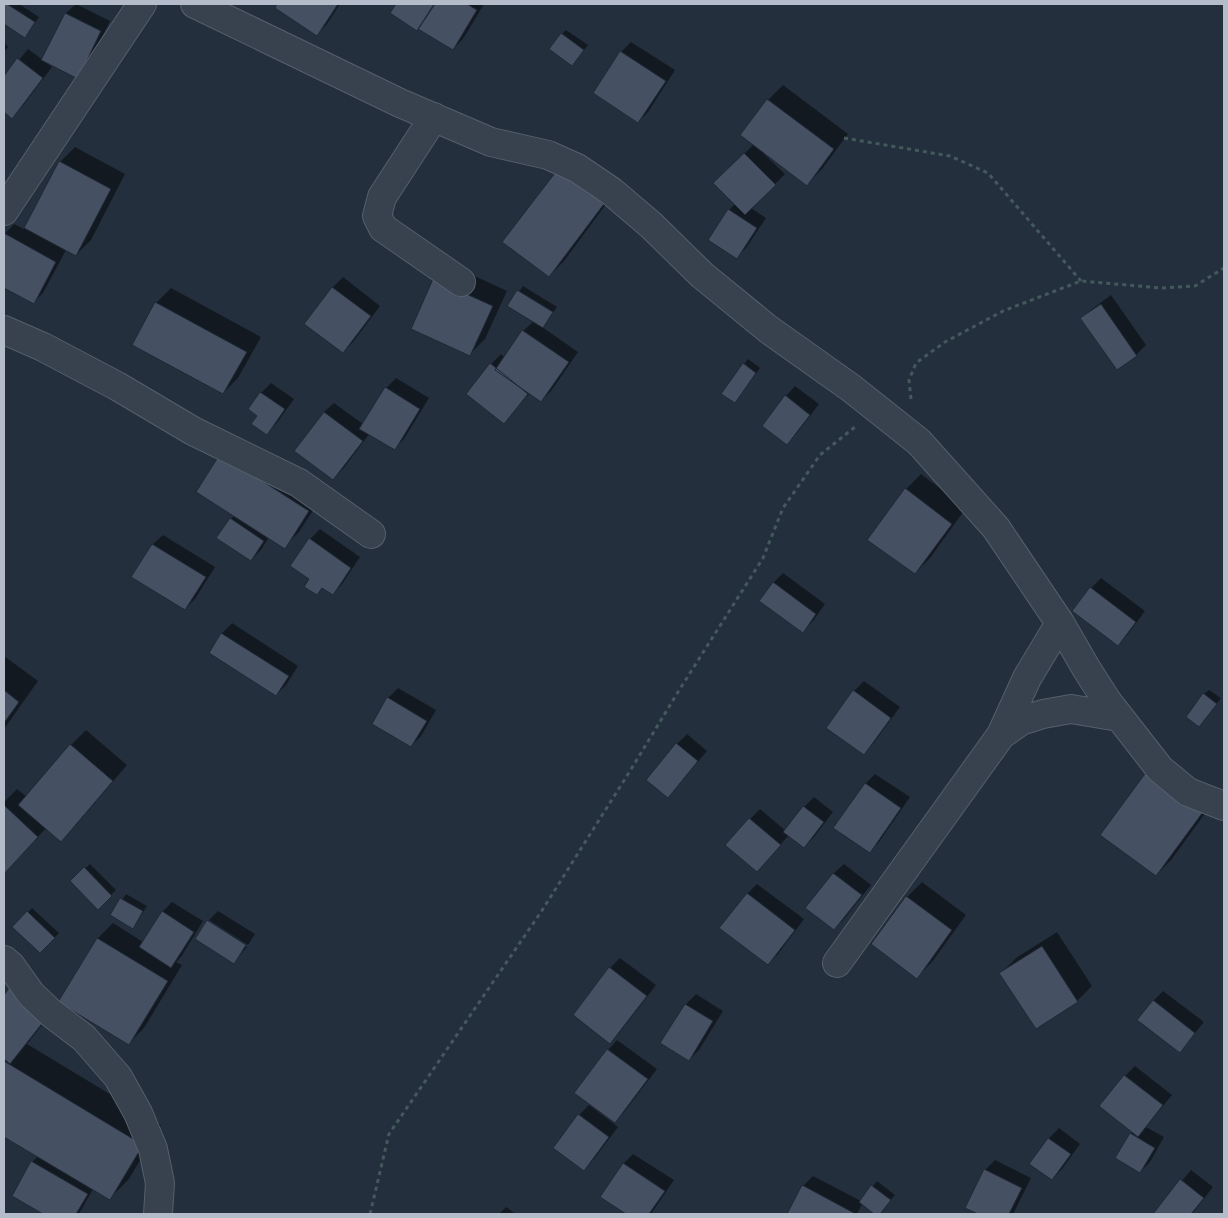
<svg xmlns="http://www.w3.org/2000/svg" width="1228" height="1218" viewBox="0 0 1228 1218" font-family="'Nunito Sans',sans-serif">
<style>
.shadow{fill:#0007}
.building{fill:#455162;stroke:#1f2835}
.lines{fill:none;stroke-linecap:round;stroke-linejoin:round}
.minor-casing{stroke:#565f6c;stroke-width:30}
.path{stroke:#44595c;stroke-width:3;stroke-dasharray:4 4;stroke-linecap:butt}
.minor{stroke:#38414e;stroke-width:28}
</style>
<rect width="100%" height="100%" fill="#242f3e"/>
<path class="shadow" d="M5,4H19L39,17L25,36L4,23Z
M76,4L110,21L87,67L47,62L46,63L52,67L22,107L12,117L4,111V78L28,49L43,60L66,13Z
M279,4H340L327,24L317,34L276,8Z
M398,4H484L463,39L453,49L392,13Z
M566,30L588,45L572,65L562,34Z
M4,42L8,47L4,52Z
M631,42L675,70L648,112L638,122L595,93L621,52Z
M783,85L848,134L822,169L807,184L765,152L764,154L785,174L751,208L766,218L746,248L736,258L729,210L735,204L715,183L754,144L742,135L768,100Z
M75,147L125,174L91,240L76,255L66,250L43,293L33,303L4,286V235L14,224L24,229L60,162Z
M558,170L618,188L564,261L549,276Z
M449,264L507,291L485,339L470,354Z
M343,277L380,306L353,342L343,352L306,323L333,287Z
M523,286L557,307L542,327L578,352L551,391L541,401L530,393L504,422L491,364L501,354L505,358L523,331L534,321L509,306Z
M171,288L261,337L238,378L223,393L156,303Z
M1111,295L1146,345L1136,355L1117,368L1082,319L1092,309Z
M748,359L760,368L735,402L744,364Z
M396,378L429,398L404,439L394,449L370,433L343,469L333,478L324,412L334,403L363,424L386,388Z
M271,383L294,399L276,424L266,434L259,416L250,409L261,393Z
M795,386L819,404L797,433L787,443L786,396Z
M221,455L323,495L299,532L284,547L269,537L261,550L251,560L231,519L235,515Z
M921,474L966,508L930,558L915,573L906,489Z
M320,529L360,557L342,584L333,594L323,587L317,594L311,579L310,539Z
M163,535L215,567L195,599L185,609L133,577L153,544Z
M783,573L825,604L813,621L803,631L773,583Z
M1101,578L1145,611L1128,634L1118,644L1091,588Z
M232,623L298,666L286,685L276,695L210,652L222,633Z
M4,656L38,681L4,729Z
M864,681L900,707L873,744L863,754L854,691Z
M398,688L436,710L421,736L411,746L388,698Z
M1209,690L1221,698L1204,721V694Z
M86,730L127,765L76,825L61,840L47,827L4,873V802L17,789L27,797L71,745Z
M687,734L707,751L668,797L677,744Z
M875,774L910,797L879,842L869,852L865,784Z
M814,797L833,812L814,837L804,847L789,835L757,871L750,819L760,809L786,831L804,807Z
M1217,797L1171,860L1156,875L1102,835Z
M90,864L116,890L98,908L72,881Z
M844,864L871,885L844,919L834,929L807,908L834,873Z
M922,882L966,915L932,962L917,977L907,897Z
M757,884L804,919L778,954L768,964L747,894Z
M126,894L147,906L133,928L112,915Z
M172,902L203,921L181,957L176,962L182,965L144,1028L129,1043L98,938L113,923L143,942L162,912Z
M32,908L59,933L40,952L14,927Z
M218,911L255,934L248,945L209,920Z
M209,920V923L247,947L234,962L197,939Z
M1057,932L1092,986L1077,1001L1036,1027L1001,973L1016,958Z
M620,958L656,985L620,1032L610,1042L575,1014L610,968Z
M11,988L57,1006L27,1044L161,1125L129,1179L109,1199L93,1189L79,1214H46L13,1196L32,1162L38,1156L4,1135V997Z
M1163,991L1204,1022L1180,1051L1153,1001Z
M696,994L723,1011L699,1050L689,1060L662,1043L686,1004Z
M617,1040L657,1069L625,1111L615,1121L608,1050Z
M1135,1066L1172,1095L1146,1127L1164,1137L1150,1162L1140,1172L1131,1134L1133,1131L1125,1076Z
M589,1105L618,1127L594,1159L584,1169L579,1115Z
M1059,1128L1080,1144L1062,1169L1052,1179L1031,1164L1049,1138Z
M633,1154L674,1180L651,1214H628L602,1196L624,1163Z
M995,1160L1031,1178L1013,1214H981L967,1207L985,1170Z
M1191,1170L1213,1187L1192,1214H1154Z
M813,1176L861,1201L877,1181L895,1195L879,1214H877L862,1204L857,1214H788L803,1186Z
M506,1207L516,1214H499Z"/>
<path class="building" d="M4,4H7L35,22L25,38L4,24Z
M277,4H338L317,36L275,8Z
M396,4H435L417,31L390,13Z
M434,4H467L477,10L453,50L418,29Z
M65,13L101,31L78,79L41,60Z
M561,33L584,50L572,66L549,49Z
M620,51L666,81L638,123L593,93Z
M17,58L43,78L12,119L4,112V76Z
M767,99L834,149L807,186L740,135Z
M744,153L776,185L745,215L713,183Z
M59,161L111,189L76,256L24,228Z
M558,169L604,204L549,277L502,242Z
M728,209L757,228L737,259L708,240Z
M4,233L56,262L34,304L4,288Z
M433,279L493,306L470,356L411,329Z
M332,287L371,316L343,353L304,324Z
M517,290L553,312L543,328L507,306Z
M155,302L247,352L223,394L132,345Z
M1101,304L1137,356L1117,370L1080,318Z
M522,330L569,362L541,402L495,370Z
M490,363L528,394L504,424L466,394Z
M743,363L756,373L735,403L721,394Z
M385,387L420,409L395,450L359,429Z
M260,392L285,409L267,435L251,424L257,416L248,409Z
M785,395L810,415L787,445L762,426Z
M324,412L363,441L333,480L294,451Z
M220,454L309,511L285,549L196,492Z
M905,488L952,524L915,574L867,540Z
M230,518L264,541L251,561L216,538Z
M309,538L351,568L333,595L322,588L317,595L304,587L309,579L290,566Z
M152,544L206,577L185,610L131,577Z
M773,582L816,614L803,633L759,601Z
M1090,587L1136,622L1118,646L1072,611Z
M221,633L289,676L276,696L209,653Z
M4,690L19,702L4,723Z
M853,690L891,718L864,755L826,728Z
M1203,693L1217,704L1199,727L1186,717Z
M387,697L427,721L411,747L372,724Z
M676,743L698,761L668,798L646,780Z
M70,744L113,781L61,842L18,805Z
M1147,771L1203,812L1156,876L1100,835Z
M865,783L901,808L870,853L833,828Z
M4,805L38,837L4,874Z
M803,806L824,822L804,848L783,832Z
M749,818L781,845L757,872L725,845Z
M84,867L112,896L98,910L70,881Z
M833,873L862,895L834,930L805,908Z
M747,893L795,930L768,965L719,928Z
M906,896L952,930L917,979L871,944Z
M120,898L143,911L133,929L110,915Z
M27,911L55,938L40,953L12,927Z
M162,911L194,932L171,968L139,947Z
M207,920L246,945L234,964L195,939Z
M97,938L168,981L129,1045L58,1002Z
M1042,946L1078,1002L1036,1029L999,973Z
M609,967L647,996L610,1044L573,1015Z
M10,987L48,1016L10,1064L4,1059V995Z
M1153,1000L1195,1033L1180,1053L1137,1020Z
M685,1004L713,1021L689,1061L660,1043Z
M607,1049L648,1079L615,1123L574,1093Z
M4,1061L143,1145L110,1200L4,1137Z
M1124,1075L1163,1105L1138,1137L1099,1106Z
M578,1114L609,1137L584,1171L553,1148Z
M1130,1133L1155,1148L1140,1173L1115,1158Z
M1048,1138L1071,1154L1052,1180L1029,1164Z
M31,1161L88,1194L76,1214H43L12,1196Z
M623,1163L665,1191L649,1214H626L600,1197Z
M984,1169L1022,1188L1009,1214H978L965,1208Z
M1180,1179L1204,1198L1191,1214H1153Z
M802,1185L854,1213L853,1214H787Z
M871,1185L891,1200L880,1214H874L859,1202Z"/>
<g class="lines">
<defs>
<path id="minor" d="M195,4L400,103L491,142L548,155L577,168L611,191L651,225L702,275L768,329L851,388L919,442L996,528L1060,623L1086,668L1107,701L1160,769L1188,792L1224,806
M434,117L382,197L377,216L383,228L461,282
M4,211L142,4
M4,330L43,347L117,386L193,431L299,483L371,534
M1001,735L1027,678L1060,623
M4,960L11,966L31,994L51,1013L84,1038L118,1077L138,1113L153,1149L160,1183L158,1214
M837,963L1001,735L1021,721L1043,714L1071,709L1119,717"/>
</defs>
<use href="#minor" class="minor-casing"/>
<path class="path" d="M844,138L950,156L988,173L1081,281
M911,399L909,380L916,363L945,342L1003,311L1081,281L1161,288L1195,286L1224,268
M370,1214L389,1134L541,912L630,771L678,692L763,558L783,508L820,455L855,427"/>
<use href="#minor" class="minor"/>
</g>
<rect width="1228" height="1218" fill="none" stroke="#b4bcc9" stroke-width="10"/>
</svg>
